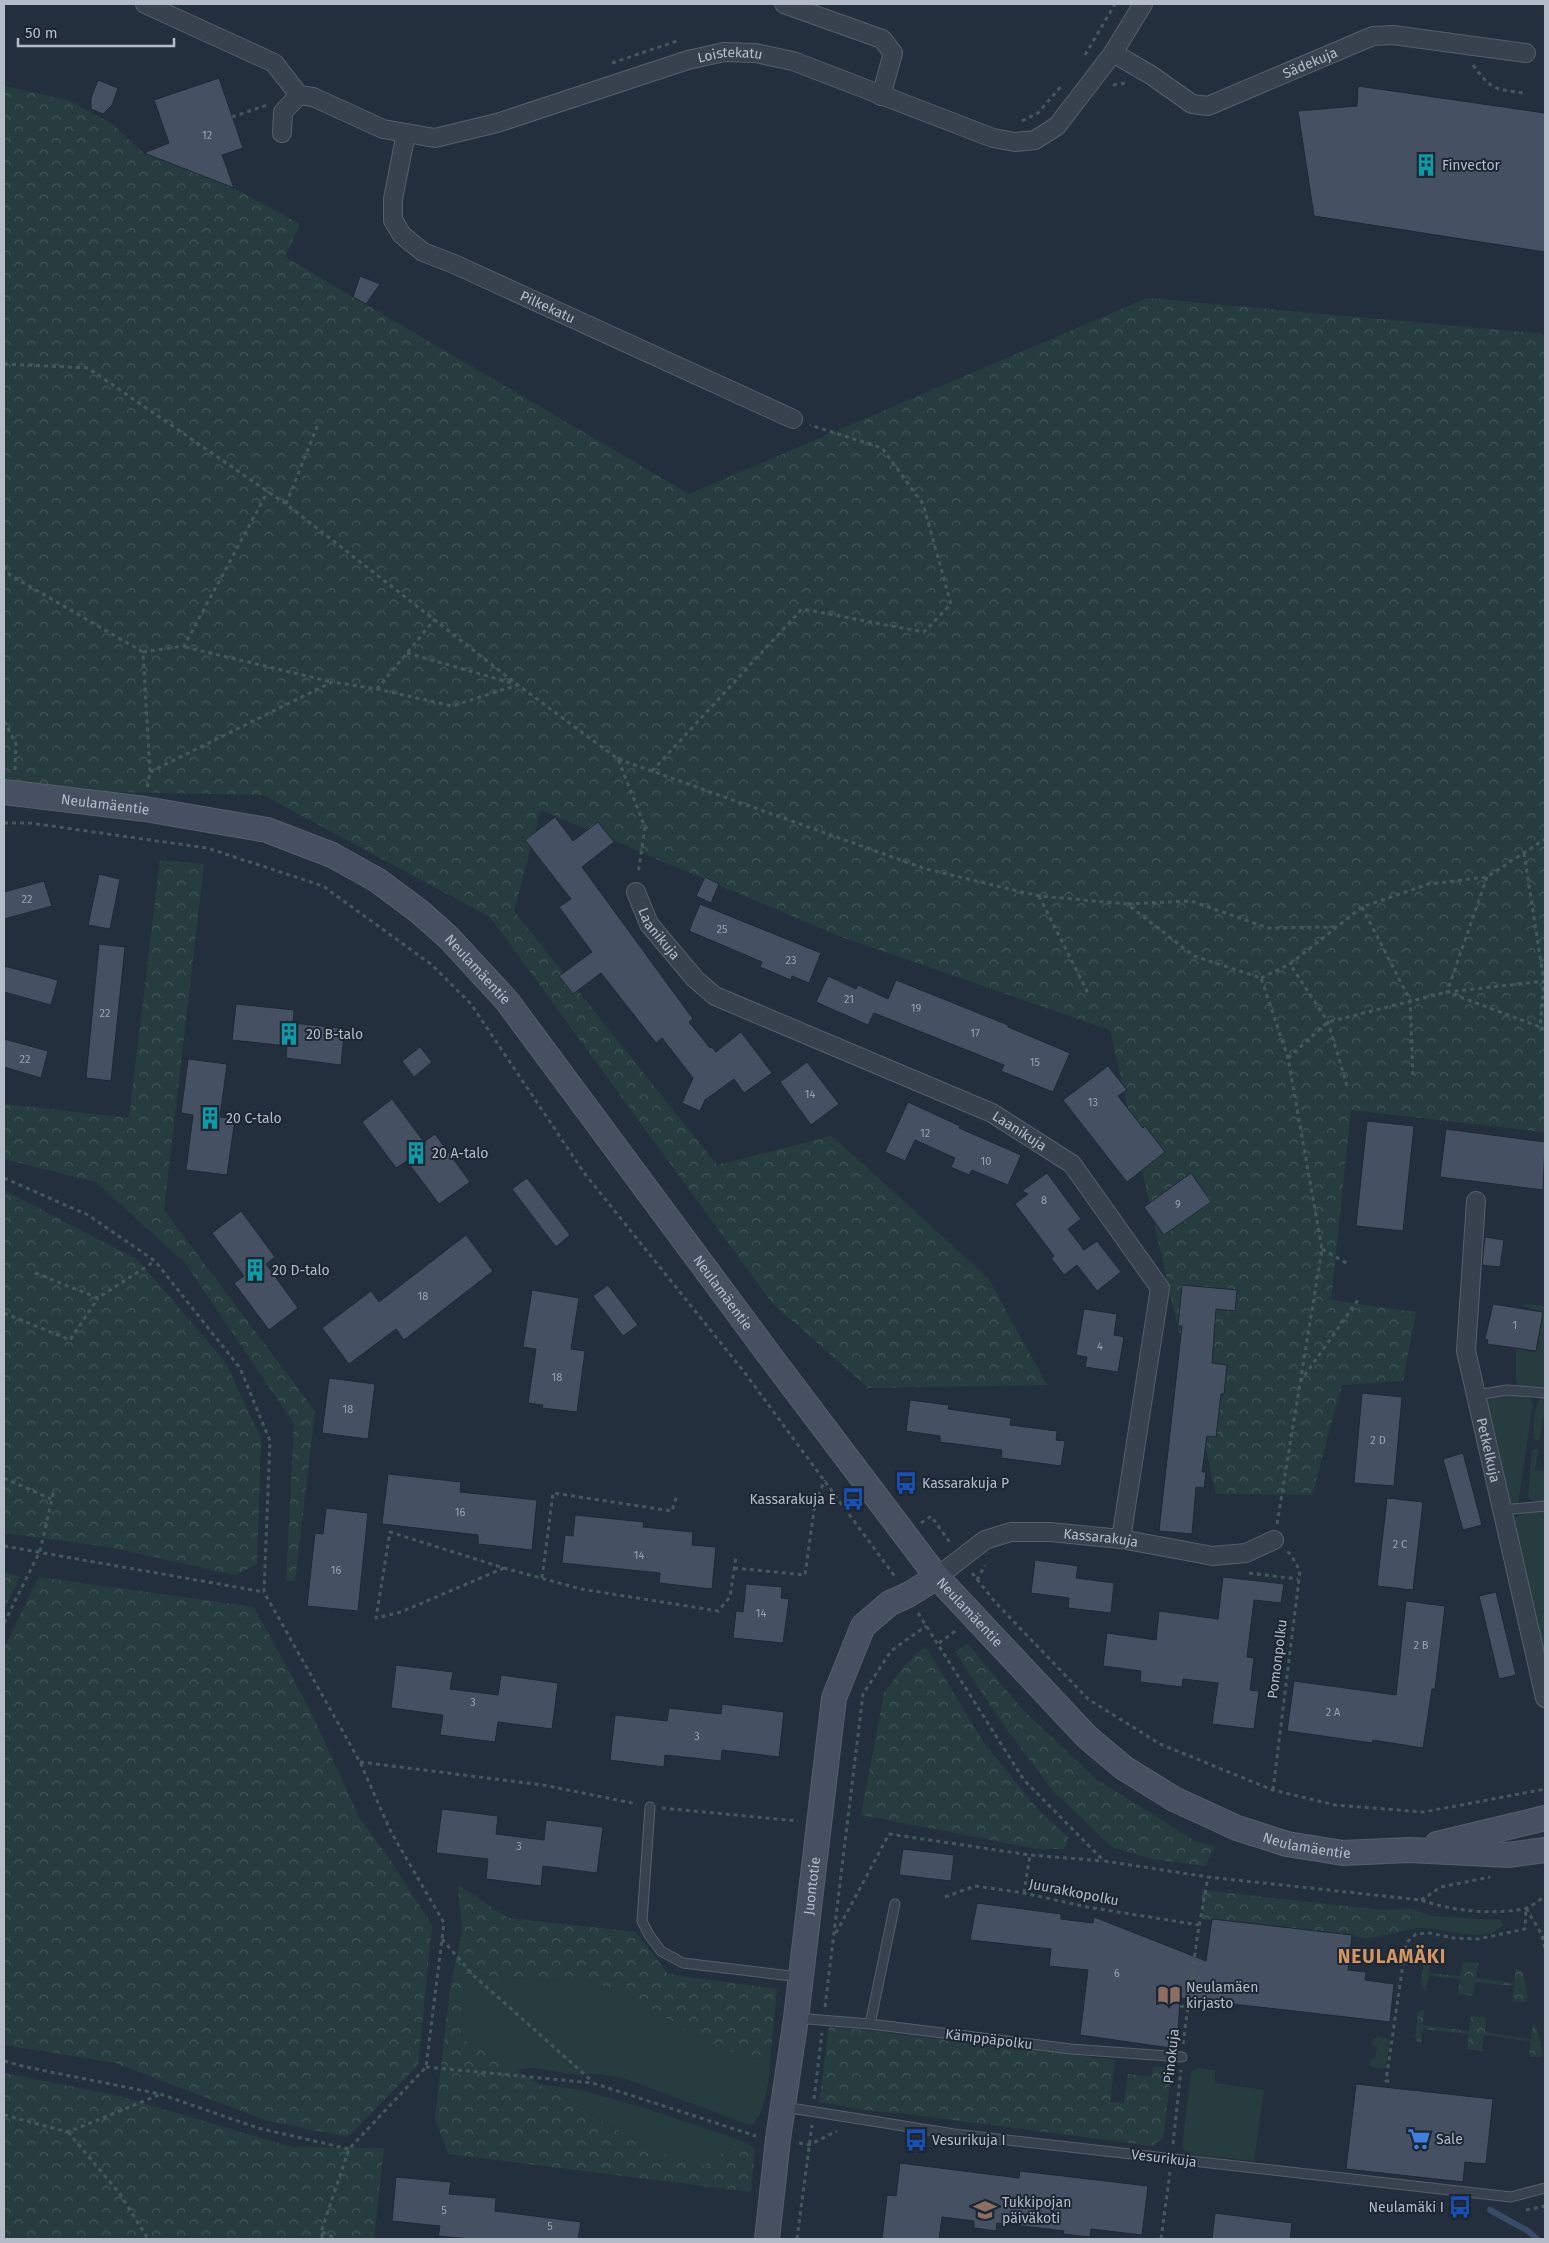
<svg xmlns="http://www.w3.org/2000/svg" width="1549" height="2243" viewBox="0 0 1549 2243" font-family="'Fira Sans',sans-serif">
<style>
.grass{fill:#263c3f}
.forest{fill:url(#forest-crowns)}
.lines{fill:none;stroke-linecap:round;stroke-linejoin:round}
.stream{stroke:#394c67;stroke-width:6}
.building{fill:#455162;stroke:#1f2835}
.lane-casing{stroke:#565f6c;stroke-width:11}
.street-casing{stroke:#565f6c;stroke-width:20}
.secondary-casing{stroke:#565f6c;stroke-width:26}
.path{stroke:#44595c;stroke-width:3;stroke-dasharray:4 4;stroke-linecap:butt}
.lane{stroke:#38414e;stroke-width:9}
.street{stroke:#38414e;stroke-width:18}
.secondary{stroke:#465061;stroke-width:24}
.labels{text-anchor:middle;stroke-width:4;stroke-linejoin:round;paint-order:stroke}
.number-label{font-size:11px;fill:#98a1af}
.street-label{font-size:14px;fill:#b4bcc9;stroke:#1d2633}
.poi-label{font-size:14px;fill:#b4bcc9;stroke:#1d2633;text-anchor:start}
.district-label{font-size:19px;font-weight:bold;letter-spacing:1px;fill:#d59563;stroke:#1d2633}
</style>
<defs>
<pattern id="forest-crowns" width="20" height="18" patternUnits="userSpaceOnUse" patternTransform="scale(1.25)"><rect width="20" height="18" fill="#263c3f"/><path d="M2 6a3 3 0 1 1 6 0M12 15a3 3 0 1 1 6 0" fill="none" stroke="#435659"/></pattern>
</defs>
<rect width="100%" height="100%" fill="#242f3e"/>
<path class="grass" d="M1525,1304L1545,1306V1388L1518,1386L1516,1378V1344L1527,1345V1351L1536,1352L1538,1347L1542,1312L1523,1306Z
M1498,1395H1527L1533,1403L1520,1491L1518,1504L1515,1506L1511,1503L1509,1498L1488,1405V1400Z
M1542,1397H1545V1418H1543L1540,1439L1537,1441L1533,1437C1534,1425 1533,1406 1542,1397Z
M1535,1449H1539L1535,1470L1545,1472V1502L1531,1500L1528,1496L1532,1451Z
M1545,1511V1654L1514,1518L1523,1513Z
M1413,1909L1432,1916L1500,1920L1504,1925C1484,1946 1446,1927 1420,1928C1415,1928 1410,1930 1405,1931L1410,1920Z
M464,1974L535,1980L590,1981L632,1995L707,2045L770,2062C770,2081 765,2109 753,2125L744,2123L626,2079L599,2074L578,2075L534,2068L515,2070L461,2038Z
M1377,2035L1390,2040L1386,2068L1375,2069V2067L1369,2066L1371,2059H1375L1377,2046L1372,2045L1373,2038H1377Z
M1198,2068L1215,2070V2083L1264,2090L1254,2161L1189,2154L1182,2148L1191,2072Z
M540,2084L581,2090L645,2108L740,2140L701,2167L650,2149Z"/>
<path class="forest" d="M4,86L68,100L111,123L144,153L234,188L300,224L285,257L689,494L1147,298L1545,334V1135L1543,1132L1351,1110L1331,1300L1416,1312L1403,1381L1342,1385L1312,1495L1216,1494L1110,1030L839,936L541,810L514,911L717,1165L832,1136L988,1278L1047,1385L868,1388L772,1303L490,917L263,795L4,790Z
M160,860L204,864L164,1210L315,1411L295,1581H286L294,1424L186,1264L96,1182L4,1159V1104L129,1118Z
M4,1190L138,1260L226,1363L261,1439L257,1564L235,1575L109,1547L4,1533Z
M4,1572L20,1577L4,1610Z
M39,1577L254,1607L309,1708L359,1817L390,1860L432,1925L418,2065L348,2137L268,2121L115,2063L4,2045V1648Z
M968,1644L1022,1709L1096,1779L1195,1841L1215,1847L1205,1866L1151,1859L1112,1847L1053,1791L1002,1723L955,1652Z
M925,1646L984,1743L1040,1812L1068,1837L1065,1849H1038L861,1815L884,1693L905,1665Z
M458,1885L508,1918L636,1932L668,1974L777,1989L770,2062L707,2045L632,1995L590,1981L535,1980L464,1974L461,2038L650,2149L701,2167L740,2140L755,2149L751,2192L448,2154L435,2118L450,1989L462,1931Z
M1202,1890L1381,1910L1413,1909L1410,1920L1405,1931L1365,1939L1352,1935L1202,1919Z
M1428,1958H1430L1429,1973L1460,1976L1463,1962L1478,1963L1476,1978L1514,1983L1516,1968L1523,1972L1528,1998L1526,2002L1512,2001L1514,1986L1475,1982L1473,1996L1458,1994L1460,1979L1429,1976L1426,1990H1424L1421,1984L1424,1961Z
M1422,2010H1424L1423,2025L1469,2031L1471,2016L1486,2018L1485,2032L1531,2039L1533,2024L1536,2025L1543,2055L1540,2057H1529L1530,2041L1484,2035L1482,2051L1467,2049L1469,2034L1423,2029L1421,2043H1418L1415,2037L1418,2013Z
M829,2026L1115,2060L1110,2102L1124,2103L1128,2074L1151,2077L1154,2066L1169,2068L1171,2074L1163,2138L1152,2146L907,2114L865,2110L819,2102Z
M4,2073L119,2096L292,2147L384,2148L374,2239H4Z"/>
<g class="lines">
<path class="stream" d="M1490,2210L1528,2231L1537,2239"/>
</g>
<path class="building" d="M219,78L243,148L222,155L234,188L144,153L169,143L154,100Z
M98,80L118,88L112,105L103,114L91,109V98Z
M1358,86L1545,113V252L1314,216L1298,111L1357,106Z
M360,276L380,284L366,304L353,297Z
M555,817L573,841L598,822L614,842L582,867L693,1019L689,1022L710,1048L712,1047L716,1052L741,1032L772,1073L744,1093L734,1079L705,1100L700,1111L682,1103L693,1078L662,1038L656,1043L601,973L573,994L559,976L592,952L559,907L571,899L525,840Z
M99,874L120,879L110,929L88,925Z
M705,877L719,884L711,903L696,896Z
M44,881L52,906L4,919V892Z
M700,904L821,953L809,983L792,976L791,980L760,967L762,962L689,931Z
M99,944L125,947L111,1081L86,1078Z
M4,966L58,980L51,1005L4,992Z
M828,976L856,989L858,985L888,999L896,980L1008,1025V1027L1070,1053L1053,1092L1001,1071L1004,1065L874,1013L868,1025L816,1002Z
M236,1004L294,1010L293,1023L339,1028L344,1035L341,1065L286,1058L287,1046L232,1040Z
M4,1039L48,1051L41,1078L4,1067Z
M420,1047L432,1062L414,1077L402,1061Z
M188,1059L227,1064L220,1117L235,1119L227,1175L186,1170L193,1115L181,1113Z
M807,1062L839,1104L811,1125L780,1082Z
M1108,1066L1127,1090L1118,1096L1143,1128L1145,1126L1165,1152L1127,1182L1063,1100Z
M392,1099L424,1142L435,1134L470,1182L439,1204L407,1161L396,1168L362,1122Z
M908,1102L960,1126L959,1128L1021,1155L1008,1185L972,1170L969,1175L951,1167L955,1158L915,1140L905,1161L885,1152Z
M1367,1121L1414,1126L1403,1231L1356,1226Z
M1446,1129L1545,1142L1543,1190L1440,1177Z
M1047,1173L1081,1219L1068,1229L1084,1250L1097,1241L1121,1272L1097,1291L1077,1265L1064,1275L1051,1258L1054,1256L1015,1204L1028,1194L1022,1191Z
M1191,1173L1211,1202L1164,1235L1144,1207Z
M527,1178L570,1235L556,1247L512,1189Z
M241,1211L275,1257L266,1264L298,1308L269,1330L234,1283L244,1276L212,1233Z
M466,1235L493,1271L404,1340L396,1329L349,1364L322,1328L371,1291L379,1302Z
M1485,1237L1504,1240L1500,1267L1482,1265Z
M608,1285L638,1325L623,1336L593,1296Z
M1182,1285L1237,1290L1235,1311L1216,1309L1212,1363L1227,1365L1224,1394H1221L1216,1437L1207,1436L1202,1472H1206L1204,1488L1196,1487L1192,1534L1159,1531L1182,1326H1178Z
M532,1290L579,1298L571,1349L585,1351L577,1412L542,1408L543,1405L528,1403L536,1349L523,1347Z
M1493,1304L1543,1312L1536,1351L1487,1344L1488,1340L1485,1339Z
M1084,1309L1117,1314L1114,1335L1124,1337L1118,1372L1085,1367L1087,1357L1076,1355Z
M329,1378L375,1384L368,1439L322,1433Z
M1362,1393L1402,1397L1394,1486L1354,1483Z
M910,1400L949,1405L948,1409L1011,1418L1010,1425L1057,1431L1056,1440L1065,1441L1061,1466L1001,1458L1002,1450L940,1442V1436L906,1431Z
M1463,1453L1482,1525L1463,1530L1443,1459Z
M388,1474L461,1482L460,1492L537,1500L532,1550L478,1544V1535L382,1524Z
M1387,1498L1423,1502L1413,1590L1377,1586Z
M326,1508L368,1513L358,1611L307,1606L315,1533L323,1534Z
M575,1515L644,1522L643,1527L693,1532L692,1545L716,1547L712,1589L659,1583L660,1573L562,1563L565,1535L573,1536Z
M1035,1560L1078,1566L1076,1578L1114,1583L1111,1613L1068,1608L1069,1598L1031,1593Z
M1223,1577L1284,1584L1281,1603L1254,1600L1247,1657L1254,1658L1250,1690L1259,1691L1254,1729L1212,1724L1218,1683L1183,1679L1182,1687L1140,1682L1141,1671L1103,1666L1107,1633L1156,1640L1159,1611L1218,1619Z
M746,1584L782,1587L781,1598L789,1599L783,1643L733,1638L736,1611L743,1612Z
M1496,1592L1516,1675L1499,1679L1479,1596Z
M1406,1601L1445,1606L1435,1689H1432L1423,1748L1373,1740L1372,1743L1287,1731L1294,1681L1396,1695Z
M396,1665L453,1672L450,1689L498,1695L501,1675L558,1683L552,1729L498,1722L495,1742L440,1735L443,1715L391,1708Z
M722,1704L784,1712L779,1757L722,1750L721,1761L665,1755L664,1767L610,1760L615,1715L667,1721L669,1708L721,1714Z
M442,1809L498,1816L496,1834L544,1840L546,1820L603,1827L597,1873L543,1866L541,1886L486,1879L488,1859L436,1853Z
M903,1849L954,1855L951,1881L899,1875Z
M977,1903L1061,1914V1919L1093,1923L1094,1917L1206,1961L1212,1919L1352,1935L1348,1970L1366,1972L1365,1980L1394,1984L1390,2022L1180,1998L1177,2049L1080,2035L1088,1970L1049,1966L1051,1949L970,1940Z
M1356,2084L1493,2099L1486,2164L1465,2162L1463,2182L1346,2169Z
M900,2163L1019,2178L1020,2171L1148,2186L1142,2235L1091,2229L1090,2237L1063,2234L1064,2231L997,2223L996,2231L974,2228V2221L942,2217L939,2239H882L887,2195L896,2196Z
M396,2177L451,2182L449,2194L496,2198L495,2211L581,2222L578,2239H472L438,2236L440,2226L392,2221Z
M1215,2213L1292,2223L1290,2239H1212Z"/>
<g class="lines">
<defs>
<path id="lane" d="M1477,1395L1507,1390L1545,1393
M1502,1510L1545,1506
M650,1807L642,1921L649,1935L661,1951L683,1963L799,1977
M796,2018L870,2024L1071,2049L1182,2057
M870,2024L895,1904
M784,2107L954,2134L1511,2197L1545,2188"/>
<g id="street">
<path d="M145,4L274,63L299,95"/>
<path d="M784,4L882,39L893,53L881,96"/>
<path id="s1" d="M1113,53L1151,75L1192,104L1208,106L1373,36L1393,35L1526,53"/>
<path id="s2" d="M282,133L283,112L299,95L313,97L383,129L435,138L497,123L688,60L724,52L755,53L793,61L993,138L1015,142L1035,140L1057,126L1113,53L1143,4"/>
<path id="s3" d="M406,133L393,199V220L402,235L423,252L454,264L793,419"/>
<path id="s4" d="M636,892L649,924L695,979L715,996L992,1113L1072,1164L1160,1288L1121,1539"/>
<path id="s5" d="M1476,1201L1466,1351L1545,1698"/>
<path id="s6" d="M937,1577L985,1540L1011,1532H1050L1121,1539L1213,1556L1246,1553L1274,1540"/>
</g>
<g id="secondary">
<path id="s7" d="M4,792L145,809L267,830L332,855L377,880L420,912L449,938L507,1001L770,1356L937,1577L1087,1737L1124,1768L1174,1799L1237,1828L1287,1844L1343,1853L1409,1850L1508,1855L1545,1850"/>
<path d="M1437,1844L1545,1818"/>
<path id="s8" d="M767,2239L778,2139L796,2018L834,1698L863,1626L890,1603L908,1595L937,1577"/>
</g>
</defs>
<use href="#lane" class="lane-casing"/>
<use href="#street" class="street-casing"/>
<use href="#secondary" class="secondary-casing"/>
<path class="path" d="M1085,55L1115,4
M612,63L677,41
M1473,65C1492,91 1495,89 1525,93
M1113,85L1126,83
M232,117L267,105
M1022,121L1038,113L1063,84
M4,364L88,368L286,504L518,685L618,759L645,827L638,874
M286,504L319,422
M4,566L10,575L143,652L150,772L147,789
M185,647L332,682
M143,652L184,646L268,491
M407,653L515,684
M377,689L435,619
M4,721L16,744L15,772
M618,759L926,869L1039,896L1127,904L1194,956L1261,978L1288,1058L1322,1249L1277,1524
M652,771L802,609L924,632L951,604L923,504L882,448L810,425
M150,772L332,682L377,689L452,706L518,685
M4,823H30L207,848L323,886L432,965L471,1004L585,1174L745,1373L896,1578
M1524,853L1544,982L1540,1027L1545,1032
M1487,877L1447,992L1540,1027
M1039,896L1089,995
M1128,904L1191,901L1268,928L1337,927
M1362,907L1410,1000L1413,1075
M1261,978L1290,964
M1288,1058L1328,1022L1447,992L1545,981
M1347,1086L1328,1022L1290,964L1362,907L1429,884L1487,877L1545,839
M4,1178L88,1215L155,1261L240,1368L270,1441L264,1592L360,1762L391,1832L444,1923L426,2067L349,2149L321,2232L323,2239
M1322,1249L1348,1264
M35,1273L98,1298L155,1261
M4,1313L70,1340L98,1298
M1300,1382L1358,1300
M4,1478L51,1499
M921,1523L931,1516L951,1544
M4,1546L264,1592
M504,1568L401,1612L376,1618L390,1532L504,1568L581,1589L718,1611L730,1597L736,1557
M734,1568L805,1575L815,1503L825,1480
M972,1573L995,1602L1088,1699L1160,1744L1273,1790L1335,1805L1424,1812L1545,1789
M1249,1573L1298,1579
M542,1578L553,1493L672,1511L677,1495
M977,1580L985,1565
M918,1613L1024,1780L1104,1861L1208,1877L1421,1900C1453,1911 1490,1915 1524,1909C1531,1907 1538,1901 1544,1897
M4,1623L40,1551L54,1490
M939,1643L958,1629
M360,1762L543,1785L637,1804
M1273,1790L1300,1571L1291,1555L1287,1551
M662,1808L798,1821
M1024,1893L1030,1855
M945,1897L975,1886L1024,1893L1087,1907L1199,1925
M1421,1900L1441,1887L1490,1877
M836,1933L889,1834L1030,1855L1103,1861
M442,1939L472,1974L593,2082
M1180,2006L1187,2007
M825,2007L863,1694L891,1651L926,1626
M1183,2044L1197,1938L1208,1877
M4,2061L26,2067L160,2094L258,2128L349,2149
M426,2067L593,2083L756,2136
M1389,2081H1386L1406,1943L1416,1934L1430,1933L1453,1938L1478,1939L1525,1929L1526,1908L1542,1935L1545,1949
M814,2099L822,2033
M4,2115L68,2132L159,2095
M68,2132L120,2194L148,2239
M799,2143L809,2145L837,2131
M1173,2144L1181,2070
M1526,2210L1545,2206
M322,2232L337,2239
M797,2239L812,2125
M1161,2239L1170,2172"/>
<use href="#lane" class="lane"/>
<use href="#street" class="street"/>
<use href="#secondary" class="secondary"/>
</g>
<defs>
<symbol id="building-bare" viewBox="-9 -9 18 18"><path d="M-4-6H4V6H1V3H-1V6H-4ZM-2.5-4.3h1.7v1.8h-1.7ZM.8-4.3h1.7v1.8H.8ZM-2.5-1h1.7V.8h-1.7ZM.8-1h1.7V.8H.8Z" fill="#0f9aa8" stroke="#1d2633" stroke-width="2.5" paint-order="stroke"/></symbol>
<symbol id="bus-bare" viewBox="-9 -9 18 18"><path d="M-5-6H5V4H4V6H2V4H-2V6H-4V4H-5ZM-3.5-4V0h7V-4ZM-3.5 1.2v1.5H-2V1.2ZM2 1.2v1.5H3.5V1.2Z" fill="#1a4fb4" stroke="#1d2633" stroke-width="2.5" paint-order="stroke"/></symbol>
<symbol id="library-bare" viewBox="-9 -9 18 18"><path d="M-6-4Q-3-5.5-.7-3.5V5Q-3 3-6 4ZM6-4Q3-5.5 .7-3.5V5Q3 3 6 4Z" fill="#8d6e63" stroke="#1d2633" stroke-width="2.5" paint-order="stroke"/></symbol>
<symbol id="supermarket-bare" viewBox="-9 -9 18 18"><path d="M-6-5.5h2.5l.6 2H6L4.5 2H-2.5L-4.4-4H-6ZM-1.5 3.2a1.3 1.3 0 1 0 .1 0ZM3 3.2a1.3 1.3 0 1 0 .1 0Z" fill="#3f7fe0" stroke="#1d2633" stroke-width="2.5" paint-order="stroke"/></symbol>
<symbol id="school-bare" viewBox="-9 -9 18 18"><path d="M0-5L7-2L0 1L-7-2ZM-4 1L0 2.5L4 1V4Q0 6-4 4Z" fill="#8d6e63" stroke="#1d2633" stroke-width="2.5" paint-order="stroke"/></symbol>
</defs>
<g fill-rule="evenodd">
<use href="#building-bare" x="1410" y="149" width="32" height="32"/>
<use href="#building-bare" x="273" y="1018" width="32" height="32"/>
<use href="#building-bare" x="194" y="1102" width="32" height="32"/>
<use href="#building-bare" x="400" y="1137" width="32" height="32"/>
<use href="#building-bare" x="239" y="1254" width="32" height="32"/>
<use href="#bus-bare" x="890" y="1467" width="32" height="32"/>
<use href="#bus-bare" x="837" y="1483" width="32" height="32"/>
<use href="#library-bare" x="1153" y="1979" width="32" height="32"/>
<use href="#supermarket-bare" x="1403" y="2123" width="32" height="32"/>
<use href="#bus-bare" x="900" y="2124" width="32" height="32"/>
<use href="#bus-bare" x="1444" y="2191" width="32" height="32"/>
<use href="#school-bare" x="969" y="2194" width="32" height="32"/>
</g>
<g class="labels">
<g class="number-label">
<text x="207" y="139">12</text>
<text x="27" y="903">22</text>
<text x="722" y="933">25</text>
<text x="791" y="964">23</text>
<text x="849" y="1003">21</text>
<text x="916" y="1012">19</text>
<text x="105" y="1017">22</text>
<text x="975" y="1037">17</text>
<text x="25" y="1063">22</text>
<text x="1035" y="1066">15</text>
<text x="810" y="1098">14</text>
<text x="1093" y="1106">13</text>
<text x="925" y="1137">12</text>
<text x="986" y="1165">10</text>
<text x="1044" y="1204">8</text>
<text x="1178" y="1208">9</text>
<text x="423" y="1300">18</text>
<text x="1515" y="1329">1</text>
<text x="1100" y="1350">4</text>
<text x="557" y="1381">18</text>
<text x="348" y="1413">18</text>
<text x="1378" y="1444">2 D</text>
<text x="460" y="1516">16</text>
<text x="1400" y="1548">2 C</text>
<text x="639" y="1559">14</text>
<text x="336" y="1574">16</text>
<text x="761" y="1617">14</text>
<text x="1421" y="1649">2 B</text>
<text x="473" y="1706">3</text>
<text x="1333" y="1716">2 A</text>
<text x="697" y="1740">3</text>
<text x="519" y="1850">3</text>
<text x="1117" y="1977">6</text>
<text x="444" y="2214">5</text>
<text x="550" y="2230">5</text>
</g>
<g class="street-label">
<text dy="5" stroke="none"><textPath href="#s2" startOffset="496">Loistekatu</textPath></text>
<text dy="5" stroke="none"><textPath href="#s1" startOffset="221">Sädekuja</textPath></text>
<text dy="5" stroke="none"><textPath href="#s3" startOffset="269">Pilkekatu</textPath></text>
<text dy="5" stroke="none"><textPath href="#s7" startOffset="102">Neulamäentie</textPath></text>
<text dy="5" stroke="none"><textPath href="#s4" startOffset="48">Laanikuja</textPath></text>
<text dy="5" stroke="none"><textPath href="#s7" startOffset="522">Neulamäentie</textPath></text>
<text dy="5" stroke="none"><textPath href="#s4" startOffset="466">Laanikuja</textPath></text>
<text dy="5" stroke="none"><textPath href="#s7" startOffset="928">Neulamäentie</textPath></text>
<text dy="5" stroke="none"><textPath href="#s5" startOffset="252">Petkelkuja</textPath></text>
<text dy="5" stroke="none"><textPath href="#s6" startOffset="178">Kassarakuja</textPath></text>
<text dy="5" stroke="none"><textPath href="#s7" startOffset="1332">Neulamäentie</textPath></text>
<text transform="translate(1277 1659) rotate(-83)" y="5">Pomonpolku</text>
<text dy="5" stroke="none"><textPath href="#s7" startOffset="1752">Neulamäentie</textPath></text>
<text dy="5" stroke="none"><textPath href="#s8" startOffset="356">Juontotie</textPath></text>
<text transform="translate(1074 1892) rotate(11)" y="5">Juurakkopolku</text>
<text transform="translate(989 2039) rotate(7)" y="5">Kämppäpolku</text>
<text transform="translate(1171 2056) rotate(-84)" y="5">Pinokuja</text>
<text transform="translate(1164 2158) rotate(7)" y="5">Vesurikuja</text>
</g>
<g class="poi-label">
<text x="1442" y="170">Finvector</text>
<text x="306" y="1039">20 B-talo</text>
<text x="226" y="1123">20 C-talo</text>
<text x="432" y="1158">20 A-talo</text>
<text x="272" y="1275">20 D-talo</text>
<text x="922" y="1488">Kassarakuja P</text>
<text x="836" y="1504" text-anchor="end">Kassarakuja E</text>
<text x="1186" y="1992">Neulamäen<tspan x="1186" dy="16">kirjasto</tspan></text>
<text x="1436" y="2144">Sale</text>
<text x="932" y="2145">Vesurikuja I</text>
<text x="1002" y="2207">Tukkipojan<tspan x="1002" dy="16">päiväkoti</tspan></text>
<text x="1444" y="2212" text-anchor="end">Neulamäki I</text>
</g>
<g class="district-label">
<text x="1392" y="1963">NEULAMÄKI</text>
</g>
</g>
<rect width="1549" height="2243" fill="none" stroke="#b4bcc9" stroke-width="10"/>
<path d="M18 38v8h156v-8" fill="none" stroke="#b4bcc9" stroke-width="2.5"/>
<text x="25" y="38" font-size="15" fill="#b4bcc9" stroke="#1d2633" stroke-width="4" paint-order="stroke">50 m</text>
</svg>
